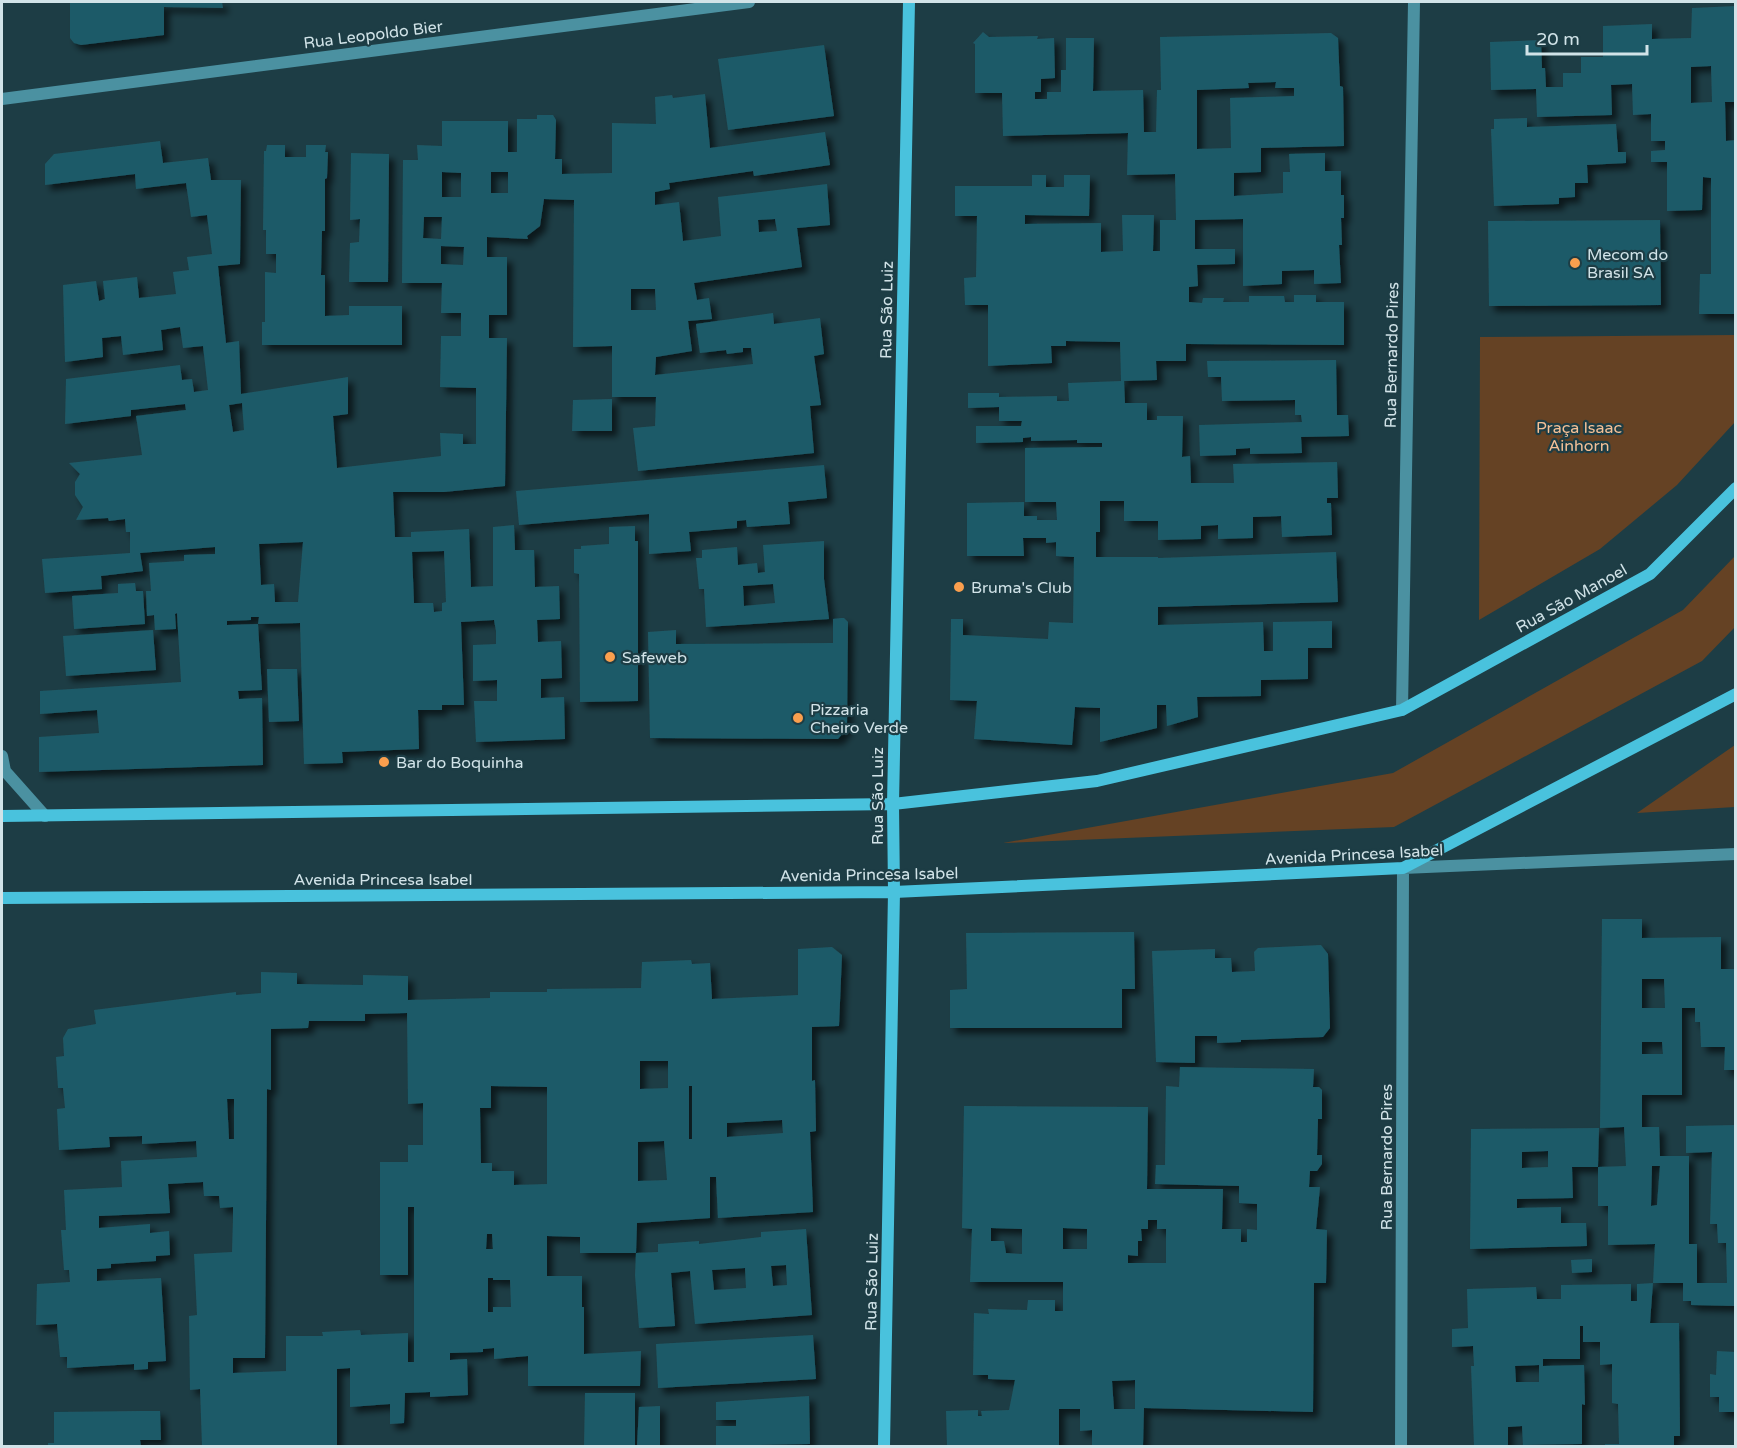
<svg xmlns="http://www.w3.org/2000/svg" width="1737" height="1448" viewBox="0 0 1737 1448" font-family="'Varela Round',sans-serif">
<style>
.green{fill:#654224}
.building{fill:#1f5a67;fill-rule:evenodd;filter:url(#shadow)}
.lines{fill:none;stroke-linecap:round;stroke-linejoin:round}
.street{stroke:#4b91a1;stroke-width:12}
.secondary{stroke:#49c2dd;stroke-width:12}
.poi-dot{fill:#fa9f4e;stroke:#1d3d45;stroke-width:2}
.labels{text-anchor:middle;stroke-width:4.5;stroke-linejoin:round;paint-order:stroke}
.street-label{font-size:16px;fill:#d1e3e8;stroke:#1d3d45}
.poi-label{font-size:16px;fill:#d1e3e8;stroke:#1d3d45;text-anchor:start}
.park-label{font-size:16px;fill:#f5c197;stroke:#1d3d45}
</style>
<defs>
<filter id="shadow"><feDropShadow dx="5.5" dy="5.5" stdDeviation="3" flood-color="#0009"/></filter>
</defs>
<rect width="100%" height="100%" fill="#1d3d45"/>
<path class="green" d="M1735,335V422L1677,485L1600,549L1479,620L1480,337Z
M1735,556V627L1702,661L1394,827L1003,843L1393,773L1683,610Z
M1735,745V807L1637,813Z"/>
<path class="building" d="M70,2H222L223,8L164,7V35L81,45L74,43L70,38Z
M1736,6V102H1725L1726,141L1736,140V314H1699L1700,274H1711V178L1703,177L1702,210L1667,211V162H1651V151L1665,150V141H1651V114L1633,115L1632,84L1611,85L1612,115L1537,117L1536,89L1491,90L1490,42L1541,40L1542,68H1545L1546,87H1563V73H1581V57H1603V26L1652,24V39L1691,38L1692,8ZM1711,66L1712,102L1691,103V67Z
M983,32L989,37L1038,36L1037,39L1054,38L1055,78L1041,79V92H1035V99H1047V92H1061V70H1066V38H1094L1093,91L1143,90L1144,132H1156L1157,90H1161L1160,37L1331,33L1338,38L1340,86L1343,87L1344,146L1261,148V172L1234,173V196L1283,193V172H1290L1289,154L1325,153V171H1341V195H1344V218H1341L1342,245H1339L1341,283L1314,284V270L1282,271V284L1243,286V219L1195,220V249H1235V264L1197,265L1198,286L1189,287V302L1202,303L1203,298H1224L1223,302H1249V296H1284L1285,302H1294V295H1316V302H1344V345L1186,344V361H1156L1157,380L1124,381L1125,403H1147V420H1157V416H1183L1182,457L1190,456L1191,483H1234L1233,464L1337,462L1338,498H1327V503H1331L1332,535L1282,537L1281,516L1253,517V538L1218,539V525L1201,526V539L1158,540V521H1124V501H1100V532H1096V557H1158V558L1336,552L1338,602L1158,607V625L1263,622L1264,651H1273V622L1332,621V648H1308V679L1261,680V696L1197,697L1198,717L1167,726L1166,705H1157V728L1100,742V708L1075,707L1072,745L974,739L977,701L950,700L951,619H963V635L1048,639L1049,622L1073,623L1074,557L1056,556V542L1046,543V538H1023L1024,556H967V503L1024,502V516H1037V520H1057L1056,502H1025V448L1102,447V443H1077V440L1031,441V437L1023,438V442L976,443V426H1021L1022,421H999V407L968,408V393H999V397L1057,396V401H1069L1068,383L1121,381L1120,342L1066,341V346H1051L1052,363L988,366V305H965L964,278L976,277L977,216H955V186H1032V175H1046V187H1064V175H1090L1089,216L1025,215V224L1101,223V252L1123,251L1122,215H1154L1153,251H1160V220H1176L1175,174L1127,175L1128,133L1003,136L1002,93H975V44L973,43ZM1276,82L1275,88H1294V96L1230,98L1231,148L1197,149V90L1249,88L1248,83Z
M824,45L834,116L728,130L718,59Z
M705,94L710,148L825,132L830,165L754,176L753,171L669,183L670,189L655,192V205L679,202L683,241L721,236L718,197L827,184L830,225L797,228L802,267L694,283L697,300L709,298L712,319L688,321L692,351L656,357L655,375L753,364L751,348H743V352L727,354L726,350L700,353L696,324L773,313L774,324L820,318L824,354L814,356L821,405L810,406L814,453L638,471L633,428L655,426L656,397H612V346L573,347L574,200L544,199L540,226L527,236L528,239L487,237V257H507V315H489V338H507L505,486L444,492H393L395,537H411V532L469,529L471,587L493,586V527L514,525L515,550H534L535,587L559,586L560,619L537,620L538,642L561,641L562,678L541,679V698L564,697L565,739L476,742L474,701H497V680L473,681V645L496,644V631L494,620L461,622L464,705H442V710H418L419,749L342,752L343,763L304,764L300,623L258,624L259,617H251V620L227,621V625L258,624L262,690L238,691L239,699L262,698L263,765L39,772V737L99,733L97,710L40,714V691L181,682L177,613L175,614L176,629L155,630L154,615L147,616L146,591H151L149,563L184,561V555L215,554V547L140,553L143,571L101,576L102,589L45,593L42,559L130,553V532H126L125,519L109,521L108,518L76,520L83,507L75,495V482L80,474L69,463L142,455L136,416L186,410L185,404L131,410V416L65,424L66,379L180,365L182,380L192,379L194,392L208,390L203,346L183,348L180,327L161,330L163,350L123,355L121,336L102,338L103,357L65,362L63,285L96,281L99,301L105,299L103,281L137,277L139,298L176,294L173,272L189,270L187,257L212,254L207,215L191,217L186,183L136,189L135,174L45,185V164L54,154L160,141L163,163L208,158L211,180H241L240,264L218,266L226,343L239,341L241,394L348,377V414L333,416L337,468L441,456L440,433L463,434V444H476V388L440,387L441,336H461V313H441L442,283H402L403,160H418L417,145L442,146V121H508V152H517V119H537V115H553L556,120L555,159H562V174L612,173V123L656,124L655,97L672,95L673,98ZM442,172L461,173V197H442ZM491,172H508V193H491ZM424,217H442L441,239L423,238ZM775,219L777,231L759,232L758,220ZM441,246L464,247L463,265L441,264ZM631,289H655L656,310H631ZM242,403L244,430L233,432L229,405ZM303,542L298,602H275L274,584L261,585L259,544ZM444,551L446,602L442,603V611L434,612L433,603H414L412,552Z
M1527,118V127L1616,124L1618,152H1626V163L1587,165L1588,183H1575V197L1559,198V204L1494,206L1491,129H1494V119Z
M267,145H285V157H306V145H326L325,152H328L327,178L325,179V231H322L321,275H325V316L349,315V306H402V345H262V322H265V272L276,273V254H266V230H263L264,151H266Z
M351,153L389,154L388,282H349L350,243L359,242L360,219L350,220Z
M1660,220L1661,305L1489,306L1488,221Z
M1336,360L1337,415H1348L1349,436L1301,437L1302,453L1250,454V448L1236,449V455L1200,456L1199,425L1302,422L1301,415H1295V400L1222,401L1221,377H1208L1207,361Z
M612,399V431H572L573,400Z
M824,465L827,498L788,502L790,524L747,527L746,520L737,521V528L689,532L691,551L649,554V514L519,525L516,491Z
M635,526V541H638V701L580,702L579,574L574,573V549H581V546L609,544V527Z
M824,541V579L829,619L706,627L704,589H699L696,558H702V550L737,547L738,565L757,563L758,573L765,572L763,545ZM773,584L775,603L744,606L743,586Z
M135,583L136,591H143L145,624L74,629L72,596L118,593V584Z
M841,618H844L848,622L847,728L838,739L650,738L648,632L676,630V644L833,643V619Z
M153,630L156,670L66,676L63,636Z
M267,669H297L299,721L269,722Z
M1602,919H1642V938L1721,937V969H1736V1070H1724L1725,1047H1701L1700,1022H1695V1008H1682V1095H1642V1127H1659L1660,1156H1689V1244H1697V1283H1727L1726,1243H1718L1717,1224H1710L1712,1152L1686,1153V1126L1736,1125V1306L1691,1305V1301H1683V1283H1653L1655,1244L1608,1245V1206H1598V1167H1572L1573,1198L1517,1199V1208L1561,1207V1223H1586L1587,1246L1470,1249L1471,1129L1599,1128L1598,1167L1626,1166L1624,1127L1600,1128ZM1642,979H1664L1665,1008H1642ZM1642,1042H1662L1663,1054H1642ZM1548,1151V1167L1522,1168V1152ZM1652,1166H1660L1657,1205L1651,1206Z
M1134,932L1135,989H1122V1028H950V990L967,989L966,933Z
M1321,945L1328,954L1330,1028L1323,1037L1241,1040V1042L1217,1043V1036H1195V1063L1156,1062L1152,951L1215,949V958H1231L1232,972L1255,971L1254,952L1258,948Z
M832,947L842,955L839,1026L812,1027V1081L815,1080L816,1131L810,1132L813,1212L718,1218L716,1177H710V1218L637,1223L636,1253H580V1237L547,1236V1276H582V1307H584V1354L641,1351L640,1386H528V1356L494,1359V1348L483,1349V1352L450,1353V1360L467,1359L468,1395L430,1397V1392L405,1393L404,1423L390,1424V1404L350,1407V1368L337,1369V1446H202L200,1389L190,1390L189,1316L197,1315L194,1254L232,1252L233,1218V1207L220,1208L219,1196H204L203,1182L168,1184L170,1213L99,1216V1228L150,1224V1233L169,1231L170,1255L156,1256V1261L111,1264V1268L97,1269V1281L161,1278L166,1361L148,1362V1369L134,1370V1364L67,1368V1357H60L57,1324L36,1325L37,1284L70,1282L69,1270H64L61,1230H66L64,1190L122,1187L121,1161L197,1157L196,1141L142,1144V1136L109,1137L110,1147L59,1150L57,1109L65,1108L63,1088H58L56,1057L64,1056L63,1038L68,1029L96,1024L94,1010L236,992V995L261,993V972L297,973V984L363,985V975L408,976V1000L490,998V992H547V989L641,988L642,962L691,960L692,964L710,963L712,999L798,995V949ZM407,1013L408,1104L423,1103V1145H408V1162H380V1275H408V1207H414V1362H408V1333L361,1335L360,1330L322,1332L323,1336H286V1371L233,1373V1358H265L267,1089L271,1090V1029L308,1028L309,1021H365V1014ZM640,1061H668V1088L640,1089ZM491,1086L547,1087V1184L514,1185V1171H492V1163H481L480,1108H491ZM689,1086H692V1139H689ZM227,1099H234V1139H229ZM782,1120L783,1133L727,1137V1123ZM664,1141L667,1180L638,1181V1142ZM487,1234H492L493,1249H486ZM488,1278H493V1280H510L511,1307H493V1312H488Z
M1180,1067L1314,1069L1313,1087H1319L1322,1090V1119H1318L1317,1155H1322V1164L1317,1171H1310L1309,1187H1320L1316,1229L1327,1230L1326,1283H1314L1313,1412L1144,1408L1143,1446H1092V1430L1080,1431V1409H1059V1445L947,1446L946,1411L978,1410V1416H982L981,1411L1009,1410L1015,1380L988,1379V1375H973L974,1313L989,1314L988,1309L1027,1310L1028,1300H1055V1311H1063V1282H970L972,1229L962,1228L964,1106L1148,1107L1147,1189H1223L1222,1229H1241V1242H1247V1229L1257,1230V1204L1239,1203V1186L1155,1184L1156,1165H1165L1166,1086L1179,1087ZM1148,1220H1157V1229H1166V1263H1128V1255L1138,1256V1241H1142L1141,1229H1148ZM991,1228L1022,1229V1254L1006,1253L1004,1241H991ZM1063,1228L1087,1229V1249H1063ZM1135,1380V1409H1114L1112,1381Z
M806,1229L812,1315L695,1324L690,1271L671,1273L675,1326L639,1328L635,1275L636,1253L658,1252V1244L699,1241V1244L761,1237V1232ZM786,1265L787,1285L773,1286L771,1266ZM745,1268L746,1288L714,1290L712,1270Z
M1592,1259V1272L1572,1273L1571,1260Z
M1653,1283L1650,1323H1679L1680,1436H1674V1446H1605V1444H1619L1618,1404L1612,1403V1364L1600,1365V1342H1583V1326H1580V1359H1543V1366L1584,1365L1585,1405L1582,1404V1444L1525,1445L1523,1446L1522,1426L1508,1427V1446H1474L1471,1366H1474L1473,1346L1452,1347V1329L1468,1328L1467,1289L1536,1287L1537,1299H1561V1285L1631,1284V1301H1637V1284ZM1539,1365V1382H1516L1515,1366Z
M813,1335L816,1379L658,1388L656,1344Z
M1717,1351L1736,1352V1412H1719V1397H1710V1374L1716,1375Z
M585,1393H635V1446H584Z
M809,1396L810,1444L716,1446V1426H736V1420H716V1402Z
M660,1406V1446H637L639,1407Z
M140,1411H160L161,1440H140L141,1446H48V1443H54V1412Z"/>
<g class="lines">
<path class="street" d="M2,99L749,2
M1402,710L1414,2
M2,756L5,771L45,816
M1401,1446L1403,868L1736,854"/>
<path class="secondary" d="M2,816L893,804L1097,781L1402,710L1650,574L1736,488
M2,898L894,892L1403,868L1736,694
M884,1446L894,892L893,804L909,2"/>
</g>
<g class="poi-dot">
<circle cx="1575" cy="263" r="6"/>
<circle cx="959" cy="587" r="6"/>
<circle cx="610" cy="657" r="6"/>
<circle cx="798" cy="718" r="6"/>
<circle cx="384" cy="762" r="6"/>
</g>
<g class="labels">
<g class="street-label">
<text transform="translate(373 34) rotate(-7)" y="6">Rua Leopoldo Bier</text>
<text transform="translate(886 310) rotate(-89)" y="6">Rua São Luiz</text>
<text transform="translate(1391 355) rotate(-89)" y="6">Rua Bernardo Pires</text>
<text transform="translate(1571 598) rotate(-29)" y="6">Rua São Manoel</text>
<text transform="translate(877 796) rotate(-90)" y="6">Rua São Luiz</text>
<text transform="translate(1354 854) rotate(-3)" y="6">Avenida Princesa Isabel</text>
<text transform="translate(869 874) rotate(-1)" y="6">Avenida Princesa Isabel</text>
<text x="383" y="885">Avenida Princesa Isabel</text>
<text transform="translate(1386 1157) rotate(-90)" y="6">Rua Bernardo Pires</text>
<text transform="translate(871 1282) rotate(-89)" y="6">Rua São Luiz</text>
</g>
<g class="poi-label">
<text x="1587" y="260">Mecom do<tspan x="1587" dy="18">Brasil SA</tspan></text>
<text x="971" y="593">Bruma's Club</text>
<text x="622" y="663">Safeweb</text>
<text x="810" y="715">Pizzaria<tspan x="810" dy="18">Cheiro Verde</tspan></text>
<text x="396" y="768">Bar do Boquinha</text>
</g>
<g class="park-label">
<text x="1579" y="433">Praça Isaac<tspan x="1579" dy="18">Ainhorn</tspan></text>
</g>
</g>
<rect width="1737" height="1448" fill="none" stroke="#d1e3e8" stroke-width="6"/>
<path d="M1527 45v9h120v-9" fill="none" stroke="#d1e3e8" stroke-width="3"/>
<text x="1536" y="45" font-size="18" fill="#d1e3e8" stroke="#1d3d45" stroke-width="4.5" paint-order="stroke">20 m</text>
</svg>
